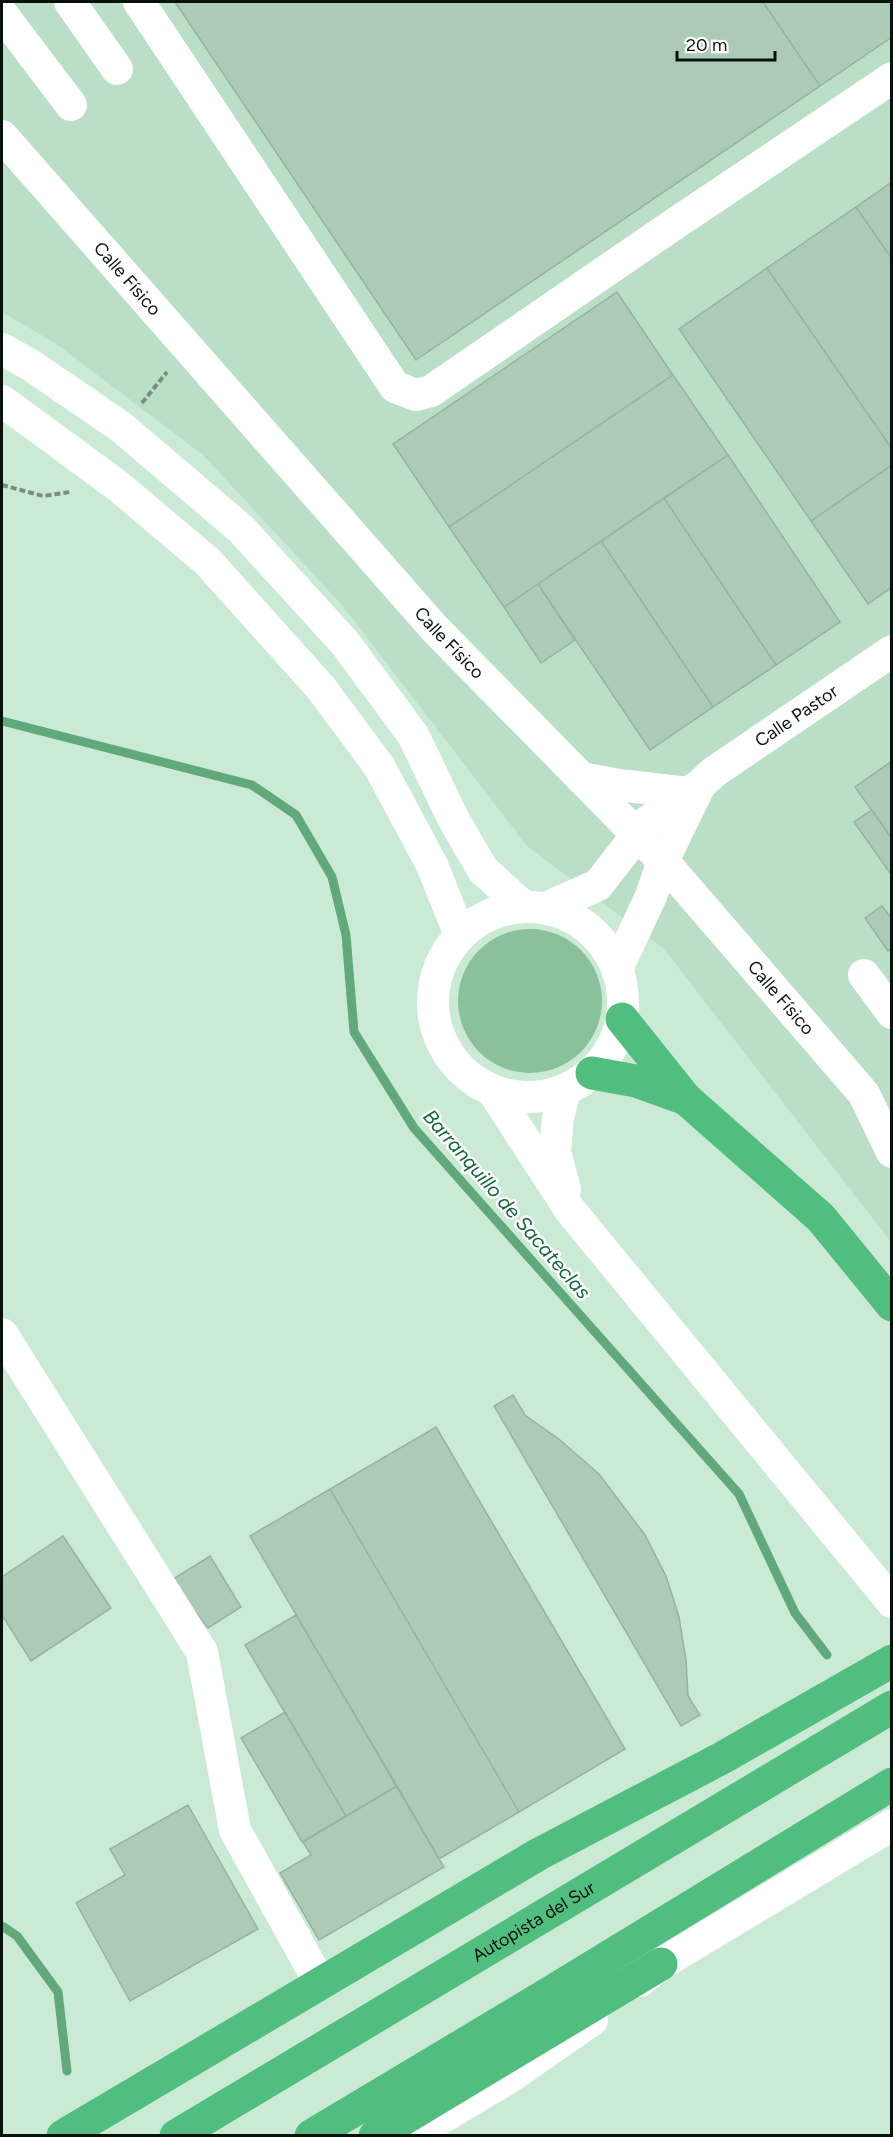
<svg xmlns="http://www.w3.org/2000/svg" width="893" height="2137" viewBox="0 0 893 2137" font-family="Figtree,sans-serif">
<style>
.built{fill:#badfc6}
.green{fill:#8bc09d}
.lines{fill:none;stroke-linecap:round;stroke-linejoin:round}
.stream{stroke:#61a97c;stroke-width:9}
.building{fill:#accab5;stroke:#96b39f;stroke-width:1.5}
.path{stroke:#788e7f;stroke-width:4;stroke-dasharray:6 3;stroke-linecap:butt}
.minor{stroke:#fff;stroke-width:32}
.highway{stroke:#51bd7f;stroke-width:33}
.labels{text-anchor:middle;stroke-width:5;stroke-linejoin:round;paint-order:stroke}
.street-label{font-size:18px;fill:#08120b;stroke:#fff}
.water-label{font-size:20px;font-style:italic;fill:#11663c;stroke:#fff}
</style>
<rect width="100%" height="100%" fill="#cbead5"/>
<path class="built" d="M2,2H891V1242L664,949L527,846L341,604L203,455L55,343L2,312Z"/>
<path class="green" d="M458 1001a72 72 0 1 1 144 0a72 72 0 1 1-144 0Z"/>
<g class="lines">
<path class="stream" d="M2,721L252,785L296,815L332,877L346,935L354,1032L414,1128L739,1494L795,1613L827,1655
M2,1926L17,1936L58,1992L67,2071"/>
</g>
<path class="building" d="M175,2H763L820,86L416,360Z
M763,2H892V37L820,86Z
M892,182V259L856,207Z
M856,207L892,259V449L767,268Z
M767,268L892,449V465L811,521L679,329Z
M617,292L673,375L449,527L393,444Z
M673,375L728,455L504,607L449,527Z
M728,455L840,622L776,665L664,498Z
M892,465V587L868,604L811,521Z
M664,498L776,665L713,707L601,541Z
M601,541L713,707L650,750L538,584Z
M538,584L575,640L541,663L504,607Z
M892,761V839L855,787Z
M872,810L892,839V876L854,822Z
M882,906L892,919V949L888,951L865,918Z
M513,1395L525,1415L560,1440L599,1474L645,1535L666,1576L679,1617L686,1660L688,1696L700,1715L681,1726L494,1406Z
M436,1427L625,1749L519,1812L330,1489Z
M330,1489L519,1812L439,1859L250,1536Z
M63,1536L111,1608L31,1661L2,1615V1577Z
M210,1556L241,1607L208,1628L170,1581Z
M296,1615L397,1786L346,1816L245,1645Z
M285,1712L346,1816L302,1842L241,1738Z
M397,1786L444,1867L319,1940L280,1873L311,1855L303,1842Z
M188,1805L258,1929L130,2001L76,1903L125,1875L110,1849Z"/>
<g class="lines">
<path class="path" d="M142,403L167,372
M2,485L43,496L70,492"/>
<g class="minor">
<path d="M70,2L117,69"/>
<path d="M139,2L395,387L416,395L431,391L673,225L892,78"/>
<path d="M2,14L71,105"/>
<path id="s1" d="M2,136L435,629L663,861L864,1094L892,1152"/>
<path d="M2,349L32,366L121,427L241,529L345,643L413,735L454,820L483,870L523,906"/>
<path d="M2,401L118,486L208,562L321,688L379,766L432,865L460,935"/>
<path d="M581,778L619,785L689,793"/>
<circle cx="528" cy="1002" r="95"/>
<path id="s2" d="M546,908L598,885L647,822L701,784L714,772L892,651"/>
<path d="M617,969L651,896L663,861L699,787"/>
<path d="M864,975L892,1013"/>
<path d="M493,1091L570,1210L892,1602"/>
<path d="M565,1189L555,1152L558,1118L565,1090"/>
<path d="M2,1334L202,1652L235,1830L320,1983"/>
<path d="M640,1981L661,1964L892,1825"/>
<path d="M411,2136L507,2079L592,2020"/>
</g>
<g class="highway">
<path d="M622,1019L686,1099L821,1218L892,1305"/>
<path d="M592,1073L636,1081L686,1099"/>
<path d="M63,2136L539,1854L722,1758L892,1661"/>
<path id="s3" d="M176,2136L892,1707"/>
<path d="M311,2136L553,1991L892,1784"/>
<path d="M375,2136L661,1964"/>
</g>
</g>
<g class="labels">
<g class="street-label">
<text dy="6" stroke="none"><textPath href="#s1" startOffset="190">Calle Físico</textPath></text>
<text dy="6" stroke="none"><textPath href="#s1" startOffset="676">Calle Físico</textPath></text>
<text dy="6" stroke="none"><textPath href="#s2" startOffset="320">Calle Pastor</textPath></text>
<text dy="6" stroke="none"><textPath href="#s1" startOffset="1162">Calle Físico</textPath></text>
<text dy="6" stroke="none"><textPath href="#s3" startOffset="417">Autopista del Sur</textPath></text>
</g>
<g class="water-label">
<text transform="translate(507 1204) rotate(49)" y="7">Barranquillo de Sacateclas</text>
</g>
</g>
<rect width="893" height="2137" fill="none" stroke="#08120b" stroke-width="6"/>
<path d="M677 51v9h98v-9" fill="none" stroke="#08120b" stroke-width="3"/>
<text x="686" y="51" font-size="18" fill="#08120b" stroke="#ffffff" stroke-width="4.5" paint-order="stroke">20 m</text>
</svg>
